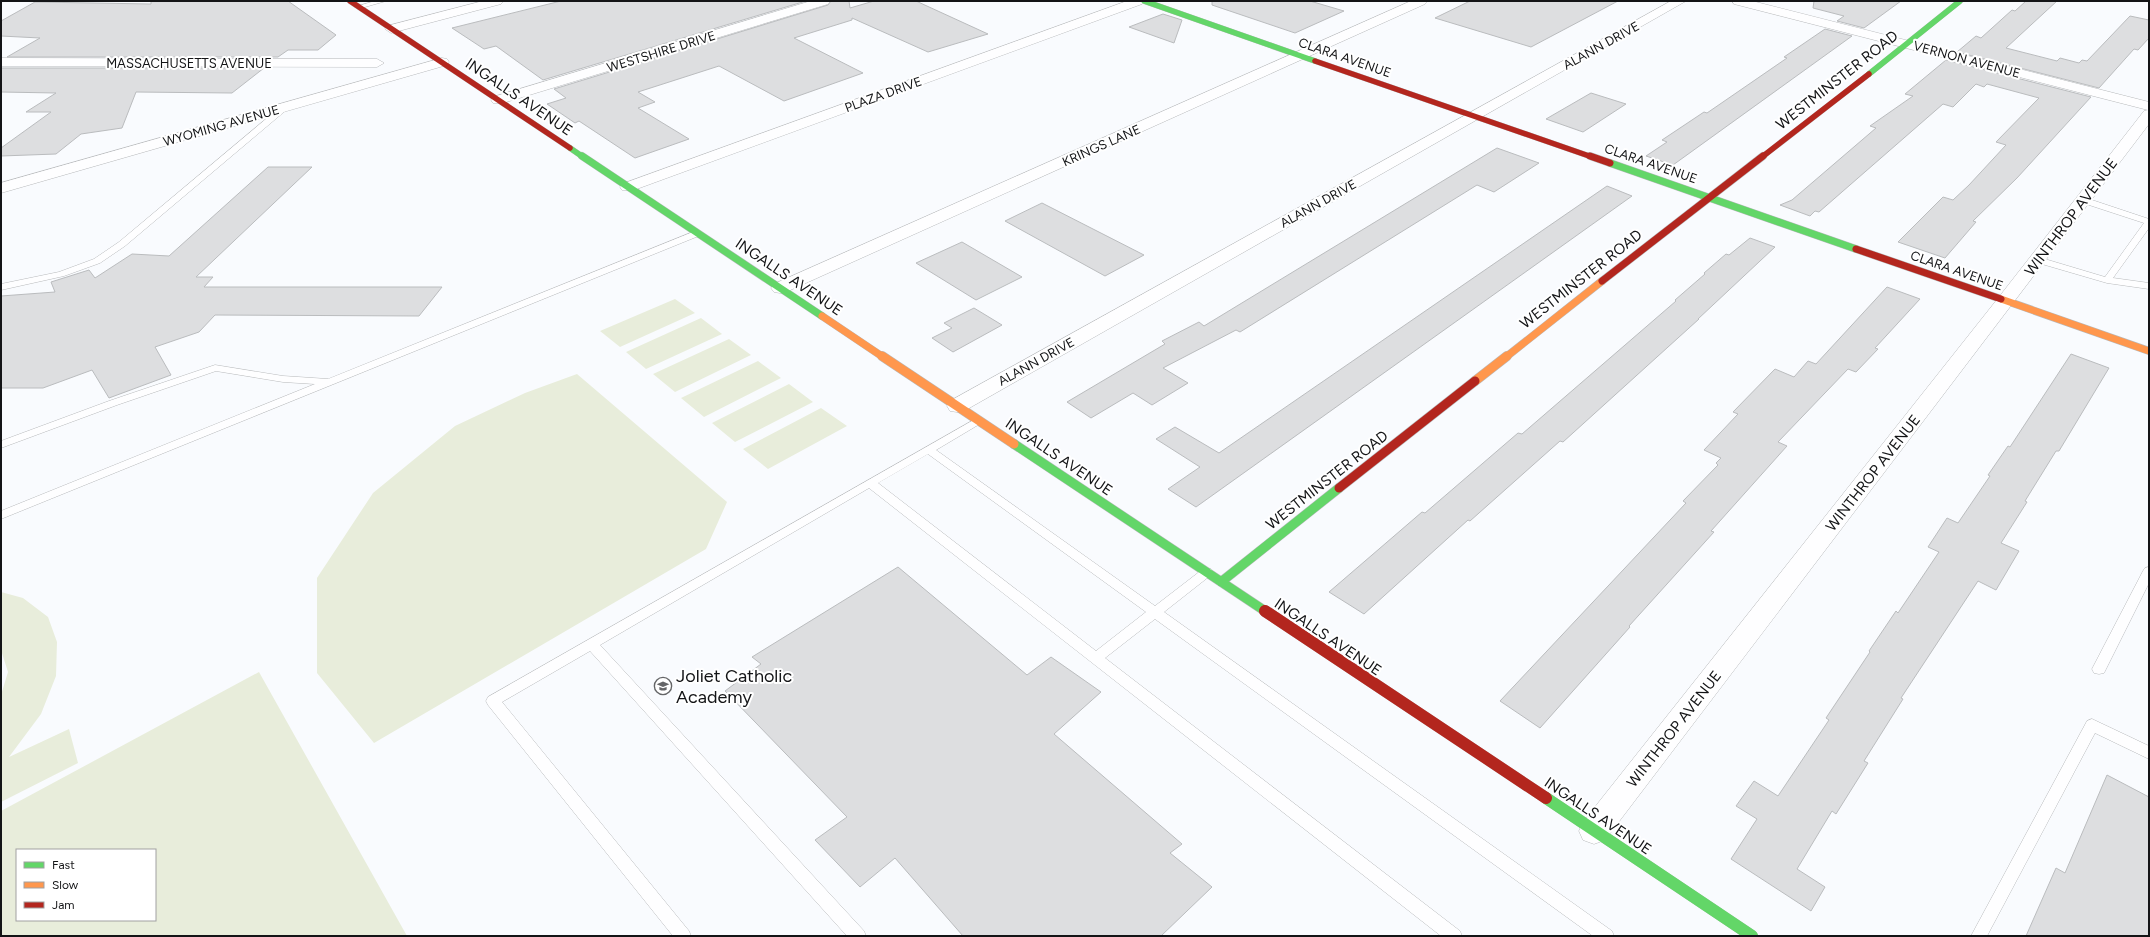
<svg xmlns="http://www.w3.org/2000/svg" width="2150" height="937" viewBox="0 0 2150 937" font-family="Figtree,sans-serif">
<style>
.green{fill:#e8eddb;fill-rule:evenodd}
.building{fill:#dddee0;stroke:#babcbe}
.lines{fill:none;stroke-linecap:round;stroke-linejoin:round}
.lane-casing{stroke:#b8babc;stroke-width:1}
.street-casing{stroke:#b8babc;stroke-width:1}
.fast-far3-casing{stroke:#b8babc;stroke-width:6}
.fast-far2-casing{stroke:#b8babc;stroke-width:8}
.fast-far1-casing{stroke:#b8babc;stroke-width:10}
.fast-casing{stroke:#b8babc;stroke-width:12}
.slow-far1-casing{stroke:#b8babc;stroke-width:8}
.slow-casing{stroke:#b8babc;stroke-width:10}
.jam-far3-casing{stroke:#b8babc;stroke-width:6}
.jam-far2-casing{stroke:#b8babc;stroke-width:8}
.jam-far1-casing{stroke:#b8babc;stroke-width:10}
.jam-casing{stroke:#b8babc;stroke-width:12}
.lane{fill:#fefeff;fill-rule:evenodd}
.street{fill:#fefeff;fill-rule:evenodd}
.fast-far3{stroke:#63d668;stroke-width:5.5}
.fast-far2{stroke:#63d668;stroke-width:7}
.fast-far1{stroke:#63d668;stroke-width:9}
.fast{stroke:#63d668;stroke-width:12}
.slow-far1{stroke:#ff974d;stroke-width:7}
.slow{stroke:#ff974d;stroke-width:9}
.jam-far3{stroke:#b3261e;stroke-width:5.5}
.jam-far2{stroke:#b3261e;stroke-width:7}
.jam-far1{stroke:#b3261e;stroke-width:9}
.jam{stroke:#b3261e;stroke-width:12}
.labels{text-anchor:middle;stroke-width:4;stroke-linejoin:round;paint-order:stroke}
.far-street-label{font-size:13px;fill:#131416;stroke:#fff}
.street-label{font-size:15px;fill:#131416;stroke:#fff}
.near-poi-label{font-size:18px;fill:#131416;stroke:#fff;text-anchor:start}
</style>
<rect width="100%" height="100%" fill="#f9fbfe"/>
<path class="green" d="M675,299L695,313L620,347L600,331Z
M701,318L722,334L646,369L626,352Z
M729,339L751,355L675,392L653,374Z
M758,361L781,378L704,417L681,398Z
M577,374L727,502L706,549L374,743L317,673V578L373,493L455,426L525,393Z
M789,384L813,402L735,442L712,423Z
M821,408L847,426L768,469L743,449Z
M1,592L23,598L48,617L57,642L56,676L41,714L9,757L69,729L78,763L1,802V695L8,672L1,650Z
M259,672L407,936H1V811ZM17,850H155V920H17Z"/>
<path class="building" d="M151,1H288L336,35L318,50H288L278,57H7L40,38L1,36V21L35,2L151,4Z
M561,1H806L543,80L496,46L484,49L452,28Z
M831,1H849L850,8L874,1H916L988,34L928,52L852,18V20L794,38L863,73L784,101L719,66L638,92L655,102L638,108L689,139L635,158L579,121L575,123L547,104L566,98L554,89L828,5Z
M1212,1H1310L1344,11L1295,33L1212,5Z
M1470,1H1618L1531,47L1435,18Z
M1814,1H1901L1864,28L1837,21L1844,16L1813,8Z
M2026,1H2057L2006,48L2057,61L2060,58L2079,63L2082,60L2087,61L2130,16L2149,20V38L2138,50L2134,49L2099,88L1957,52L1976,36L1981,38L2012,10L2015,11Z
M1163,14L1182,20L1174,43L1129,27Z
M1825,29L1852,36L1673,165L1646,156L1667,142L1662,140L1704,112L1707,113L1787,58L1784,57Z
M1946,60L2091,97L2017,178L1973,221L1976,222L1945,258L1898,242L1943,197L1953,200L1969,185L2006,145L1996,142L2039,98L1987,84L1984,87L1976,84L1953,107L1943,104L1819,212L1815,211L1810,216L1780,205L1792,200L1876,128L1870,126L1913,96L1905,94Z
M1,68H264L232,93L136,92L122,128L81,134L56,154L1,156V148L51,112H26L56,93L1,92Z
M1591,93L1626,104L1583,132L1546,119Z
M1497,148L1539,163L1494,192L1477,185L1240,332L1236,330L1163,368L1188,383L1152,405L1133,393L1091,418L1067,402L1165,344L1162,341L1199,322L1204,326Z
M268,167H312L196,277H213L204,287H442L419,316L215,315L199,332L155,347L171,375L109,398L92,370L43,388H1V296L55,292L51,282L89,270L95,278L132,254L169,256Z
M1607,186L1632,196L1196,507L1168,489L1200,467L1156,439L1175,427L1219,453Z
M1042,203L1144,255L1105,276L1005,221Z
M1750,238L1775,247L1698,319H1699L1563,442L1560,441L1470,521L1468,520L1364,614L1329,592L1422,512L1425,513L1518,433L1522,434L1676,301L1675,300L1705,274L1704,273L1726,254L1729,255Z
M962,242L1022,277L976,300L916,263Z
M1887,287L1920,299L1875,348L1878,349L1856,372L1848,369L1778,442L1787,446L1711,531L1714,532L1629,626L1630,627L1540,728L1500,701L1686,503L1683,501L1718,465L1716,463L1721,458L1704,450L1738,414L1733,412L1775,369L1794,377L1808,361L1816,364Z
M974,308L1002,325L953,352L932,338L952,328L944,323Z
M2071,354L2109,368L2059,451H2056L2025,501L2027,502L2001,543L2019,551L1996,590L1978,581L1901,698L1903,699L1864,761L1868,763L1836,814L1832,811L1797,869L1825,887L1811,911L1731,859L1757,819L1736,806L1754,781L1778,796L1829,720L1826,718L1870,652L1869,651L1896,611L1898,613L1939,552L1928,547L1947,518L1958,523L1990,476L1988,475L2008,446L2010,447Z
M898,567L1027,675L1051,657L1101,692L1054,734L1182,844L1170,853L1212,887L1161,936H963L895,858L860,887L815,840L847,817L725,691L761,664L752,657Z
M2107,775L2149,797V936H2026L2056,868L2065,873Z"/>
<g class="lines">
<defs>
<path id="lane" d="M375,1H386L358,9L355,7Z
M284,104L291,106L125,246L100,263L64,276L1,290V284L59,272L94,259L119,242Z
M2080,198H2086L2149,219V228L2113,278L2149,283V289L2107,283L2035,262L2034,260L2038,257L2105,277L2144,223L2080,202Z
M698,230L702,233L701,235L1,519V511L315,384L283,382L216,371L117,405L1,448V441L109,401L215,365L283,376L328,379Z
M979,417L984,420L983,422L936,450L1155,606L1203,569H1211L1213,572L1211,575L1164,612L1612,931L1614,936H1593L1155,619L1105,658L1460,931L1462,936H1441L869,488L600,645L864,931L866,936H847L590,651L502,702L689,931L691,936H673L488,705L486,701L488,697ZM928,454L1146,612L1096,651L878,483Z
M2149,567V583L2104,673L2099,674L2094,673L2092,669L2143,571L2145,568Z
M2092,719L2149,746V759L2095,733L1987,936H1971L2087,721Z"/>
<path id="street" d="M483,1H503L501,4L391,33L385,29L387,26Z
M811,1H830L828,4L503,103H493L491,100L493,97Z
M1127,1H1144L1142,4L634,190H622L620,187L622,184Z
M1411,1H1427L1425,4L786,292L780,293L774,292L771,288L774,284Z
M1671,1H1686L964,411L957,412L950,411L947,406L950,401Z
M1732,1H1752L2149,102V124L1605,840L1594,844L1583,840L1579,831L1583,822L1999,297L2144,111L2148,110L1734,4Z
M1,58L377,59L384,63L377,67L1,66Z
M442,58L447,59L449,62L447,65L1,193V183Z"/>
<path id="fast-far3" d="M1144,1L1315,61
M1869,74L1960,1
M570,148L583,157"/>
<path id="fast-far2" d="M582,156L822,316
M1610,163L1856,249"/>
<path id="fast-far1" d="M1014,444L1265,611
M1221,582L1339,488"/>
<path id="fast" d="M1546,798L1752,936"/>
<path id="slow-far1" d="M2001,299L2149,351
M822,316L883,357
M1506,357L1602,281"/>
<path id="slow" d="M882,356L1014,444
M1475,381L1507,356"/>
<path id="jam-far3" d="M350,1L570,148
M1315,61L1592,157
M1762,157L1869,74"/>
<path id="jam-far2" d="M1590,156L1610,163
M1856,249L2001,299
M1602,281L1763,156"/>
<path id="jam-far1" d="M1339,488L1475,381"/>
<path id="jam" d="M1265,611L1546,798"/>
</defs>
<use href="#lane" class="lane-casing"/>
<use href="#street" class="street-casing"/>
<use href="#fast-far3" class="fast-far3-casing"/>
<use href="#fast-far2" class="fast-far2-casing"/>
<use href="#fast-far1" class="fast-far1-casing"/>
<use href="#fast" class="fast-casing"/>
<use href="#slow-far1" class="slow-far1-casing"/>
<use href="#slow" class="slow-casing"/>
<use href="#jam-far3" class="jam-far3-casing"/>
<use href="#jam-far2" class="jam-far2-casing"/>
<use href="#jam-far1" class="jam-far1-casing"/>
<use href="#jam" class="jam-casing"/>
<use href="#lane" class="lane"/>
<use href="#street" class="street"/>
<use href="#fast-far3" class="fast-far3"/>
<use href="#fast-far2" class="fast-far2"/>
<use href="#fast-far1" class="fast-far1"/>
<use href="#fast" class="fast"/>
<use href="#slow-far1" class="slow-far1"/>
<use href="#slow" class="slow"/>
<use href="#jam-far3" class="jam-far3"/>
<use href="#jam-far2" class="jam-far2"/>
<use href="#jam-far1" class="jam-far1"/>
<use href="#jam" class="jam"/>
</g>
<defs>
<symbol id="school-ring" viewBox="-11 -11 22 22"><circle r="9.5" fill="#fff" stroke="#646567" stroke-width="1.5"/><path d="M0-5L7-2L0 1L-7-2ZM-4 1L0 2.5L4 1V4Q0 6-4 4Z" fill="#646567"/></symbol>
</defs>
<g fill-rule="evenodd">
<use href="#school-ring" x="653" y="676" width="20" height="20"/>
</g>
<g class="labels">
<g class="far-street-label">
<text transform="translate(1601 45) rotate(-29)" y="5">ALANN DRIVE</text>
<text transform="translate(661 51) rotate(-17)" y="5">WESTSHIRE DRIVE</text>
<text transform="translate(1345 57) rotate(19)" y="5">CLARA AVENUE</text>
<text transform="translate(1967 59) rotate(15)" y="5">VERNON AVENUE</text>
<text x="189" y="68">MASSACHUSETTS AVENUE</text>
<text transform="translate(883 94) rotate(-20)" y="5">PLAZA DRIVE</text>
<text transform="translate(221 125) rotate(-16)" y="5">WYOMING AVENUE</text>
<text transform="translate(1101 145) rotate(-24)" y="5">KRINGS LANE</text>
<text transform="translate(1651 163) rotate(19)" y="5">CLARA AVENUE</text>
<text transform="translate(1318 203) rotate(-29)" y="5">ALANN DRIVE</text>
<text transform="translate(1957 270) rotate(19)" y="5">CLARA AVENUE</text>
<text transform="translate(1036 361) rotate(-29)" y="5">ALANN DRIVE</text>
</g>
<g class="street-label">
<text transform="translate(1837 80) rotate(-38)" y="5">WESTMINSTER ROAD</text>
<text transform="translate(519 97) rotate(34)" y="5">INGALLS AVENUE</text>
<text transform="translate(2071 217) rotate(-53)" y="5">WINTHROP AVENUE</text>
<text transform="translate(789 277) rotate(34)" y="5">INGALLS AVENUE</text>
<text transform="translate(1581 279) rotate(-38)" y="5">WESTMINSTER ROAD</text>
<text transform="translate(1059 457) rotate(34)" y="5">INGALLS AVENUE</text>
<text transform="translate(1873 473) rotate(-52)" y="5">WINTHROP AVENUE</text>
<text transform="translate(1327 480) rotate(-38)" y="5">WESTMINSTER ROAD</text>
<text transform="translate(1328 637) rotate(34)" y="5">INGALLS AVENUE</text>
<text transform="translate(1674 729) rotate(-52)" y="5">WINTHROP AVENUE</text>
<text transform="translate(1598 816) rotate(34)" y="5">INGALLS AVENUE</text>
</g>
<g class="near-poi-label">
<text x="676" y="682">Joliet Catholic<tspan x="676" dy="21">Academy</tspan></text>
</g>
</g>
<rect width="2150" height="937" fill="none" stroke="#131416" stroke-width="4"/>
<rect x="16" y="849" width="140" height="72" fill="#ffffff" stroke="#a1a1a2"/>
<rect x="24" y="862" width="20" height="6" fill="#63d668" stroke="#a1a1a2"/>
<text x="52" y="869" font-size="12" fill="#131416">Fast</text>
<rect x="24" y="882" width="20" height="6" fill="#ff974d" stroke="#a1a1a2"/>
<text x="52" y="889" font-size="12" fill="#131416">Slow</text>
<rect x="24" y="902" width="20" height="6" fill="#b3261e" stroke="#a1a1a2"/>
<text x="52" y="909" font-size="12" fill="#131416">Jam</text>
</svg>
